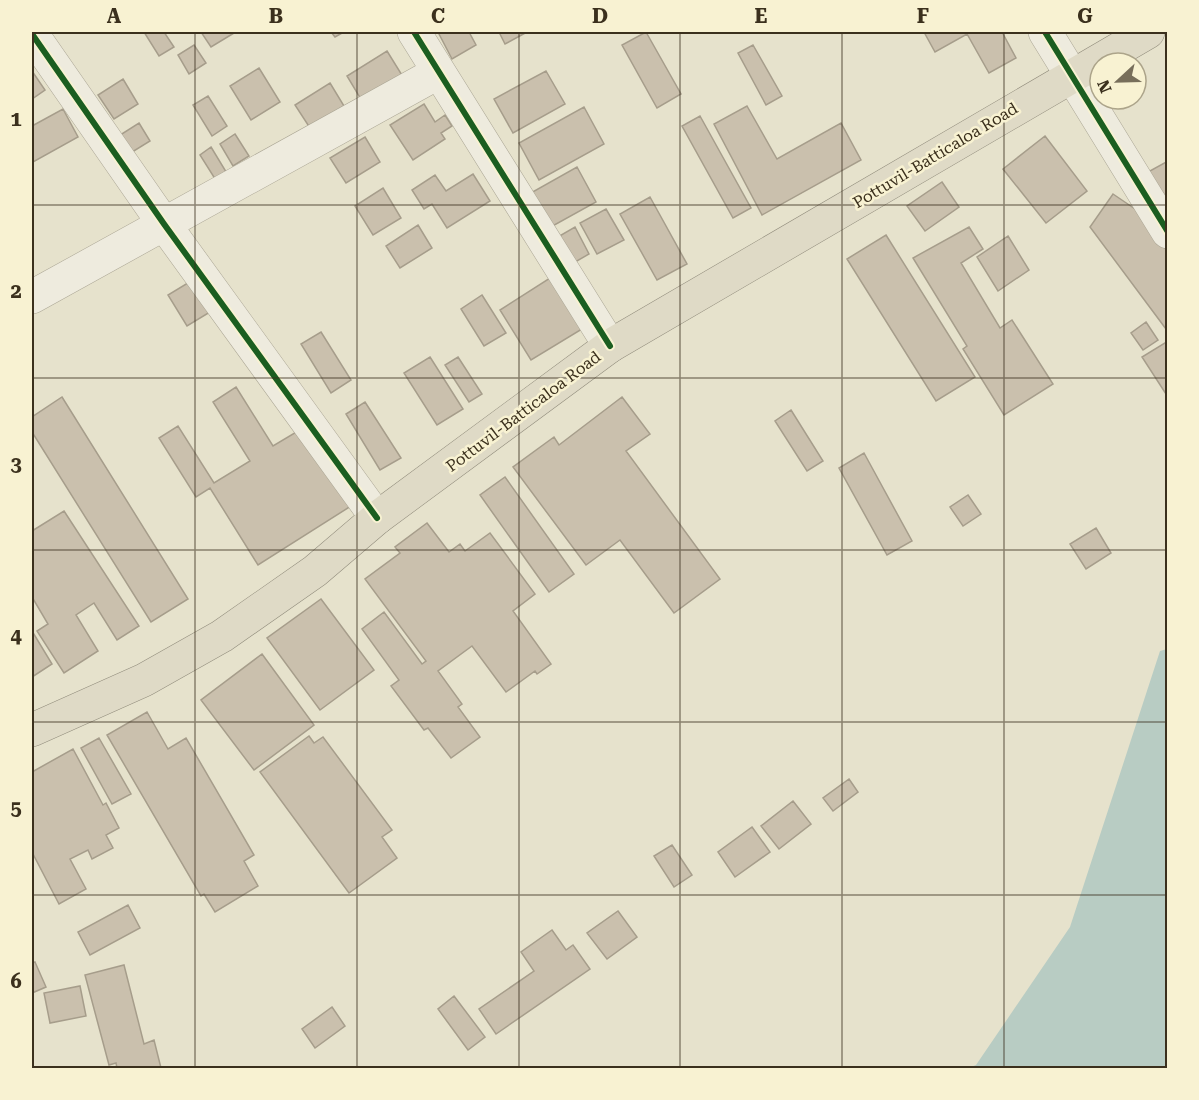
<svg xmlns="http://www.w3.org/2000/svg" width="1199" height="1100" viewBox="0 0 1199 1100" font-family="'Roboto Serif',serif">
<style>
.water{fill:#b8ccc3}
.building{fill:#cac0ad;stroke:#a69d8b;stroke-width:1.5}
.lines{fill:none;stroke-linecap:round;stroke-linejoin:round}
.minor-casing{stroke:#aba695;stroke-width:34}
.trunk-casing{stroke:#918c7c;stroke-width:34}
.minor{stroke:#eeebde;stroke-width:33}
.trunk{stroke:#dfdac6;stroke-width:33}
.cycleway-casing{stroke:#f8f2d2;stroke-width:10}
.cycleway{stroke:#1b5e20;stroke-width:6}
.grid{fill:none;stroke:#3b301d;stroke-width:1.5;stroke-opacity:0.55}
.labels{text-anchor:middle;stroke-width:5;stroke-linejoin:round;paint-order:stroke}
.street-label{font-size:16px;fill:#3b301d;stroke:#f8f2d2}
.neatline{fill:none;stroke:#3b301d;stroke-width:2}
.grid-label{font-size:20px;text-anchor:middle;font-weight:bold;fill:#3b301d}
</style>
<rect width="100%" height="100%" fill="#e6e2cc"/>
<path class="water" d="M1167,649V1068H968L976,1065L1070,927L1160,651Z"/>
<path class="building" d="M144,32H164L174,47L159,56Z
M201,32H233L234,33L211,47Z
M331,32H344L335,37Z
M438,32H469L476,45L452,59Z
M499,32H527L505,44Z
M646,32L681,94L657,108L622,45Z
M924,32H1002L1016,58L989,73L967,34L935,52Z
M194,45L206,63L189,74L178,55Z
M753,45L782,96L766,105L738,53Z
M387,51L405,80L365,106L347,76Z
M259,68L280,102L251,120L230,86Z
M32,71L45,90L32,99Z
M546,71L565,104L513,133L494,99Z
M123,79L138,104L114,119L98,95Z
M330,83L344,106L310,128L295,105Z
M208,96L227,126L212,136L193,105Z
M424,104L435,122L445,115L452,126L441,133L445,139L413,160L390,125Z
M747,106L777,159L841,123L861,160L762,215L714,124Z
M584,107L604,144L539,180L519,143Z
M63,109L78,137L33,162L32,126Z
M700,116L751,208L733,218L682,126Z
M139,123L150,141L129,154L117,137Z
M235,134L249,156L233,166L220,144Z
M1045,136L1087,191L1046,223L1003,169Z
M365,137L380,162L346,183L330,158Z
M211,147L228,175L217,182L200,155Z
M1168,161V193L1161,197L1148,172Z
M577,167L596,202L549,228L529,194Z
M473,174L490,201L447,228L432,204L424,209L412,190L435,175L446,191Z
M942,182L959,207L925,231L907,206Z
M383,188L401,218L373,235L355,206Z
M1113,194L1138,211L1168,252L1166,329L1090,227Z
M650,197L687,264L657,280L620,214Z
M606,209L624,240L597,254L580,223Z
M418,225L432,248L400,268L386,246Z
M575,227L589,254L570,265L556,238Z
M969,227L983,249L961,263L1000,328L1012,320L1053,384L1004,415L963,349L967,346L913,258Z
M886,235L975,377L936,401L847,259Z
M1008,236L1029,270L998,291L977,257Z
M196,278L215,309L187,326L168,295Z
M550,278L582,329L531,360L500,310Z
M482,295L506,333L484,346L461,309Z
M1146,322L1158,340L1143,350L1131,333Z
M321,332L351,380L331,393L301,344Z
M1168,341V393L1166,394L1142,357Z
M430,357L463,409L437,425L404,373Z
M458,357L482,394L469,402L445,365Z
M236,387L273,446L303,428L351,506L258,565L210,488L196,497L159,438L178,426L214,483L250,461L213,402Z
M62,397L188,599L151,622L32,432V417Z
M622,397L650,434L626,451L720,579L674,613L620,540L586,565L513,467L554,437L559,445Z
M365,402L401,458L380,470L346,414Z
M791,410L823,461L807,471L775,421Z
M864,453L912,541L887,555L839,468Z
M505,477L574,574L549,592L480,495Z
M968,495L981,514L963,526L950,507Z
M64,511L139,626L117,640L94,603L76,615L98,651L64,673L37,631L48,624L32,597V531Z
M427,523L449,552L460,544L465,551L490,533L535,594L513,611L551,664L537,674L535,671L506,692L472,646L438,671L462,704L458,707L480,737L451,758L428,728L424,730L391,686L399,680L362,629L384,612L422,664L426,661L365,579L400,553L395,547Z
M1096,528L1111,553L1086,569L1070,544Z
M321,599L374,670L320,710L267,638Z
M32,631L52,664L32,677Z
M262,654L314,725L254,770L201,700Z
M147,712L168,749L186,738L254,855L244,861L258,886L215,912L204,894L201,896L107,735Z
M309,736L314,743L323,737L392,830L382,837L397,858L349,893L260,772Z
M99,738L131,794L112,804L81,748Z
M73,749L103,805L106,803L119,828L106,835L113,848L92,859L88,850L70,859L86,889L59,904L32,852V772Z
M849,779L858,792L833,811L823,798Z
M793,801L811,824L779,849L761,826Z
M752,827L770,852L735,877L718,852Z
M672,845L692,875L674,887L654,856Z
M128,905L140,928L90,955L78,932Z
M618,911L637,937L607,959L587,933Z
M552,930L566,950L573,945L590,969L496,1034L479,1009L534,971L521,952Z
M35,962L46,987L32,993V963Z
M124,965L144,1044L154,1040L161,1068H117L116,1063L109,1065L85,975Z
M80,986L86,1016L50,1023L44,993Z
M454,996L485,1037L468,1050L438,1009Z
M332,1007L345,1026L315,1048L302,1029Z"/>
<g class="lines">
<defs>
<path id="minor" d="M414,32L610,346
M1045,32L1168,232
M32,34L164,224L377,518
M32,297L439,72"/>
<path id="trunk" d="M32,730L144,680L222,636L315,571L377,518L610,346L1148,32"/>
</defs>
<use href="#minor" class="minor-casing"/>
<use href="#trunk" class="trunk-casing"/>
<use href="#minor" class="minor"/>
<use href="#trunk" class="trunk"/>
<defs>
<path id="cycleway" d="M414,32L610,346
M1045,32L1168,232
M32,34L164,224L377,518"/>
</defs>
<use href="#cycleway" class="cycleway-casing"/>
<use href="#cycleway" class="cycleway"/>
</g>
<path class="grid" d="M195,32V1068M357,32V1068M519,32V1068M680,32V1068M842,32V1068M1004,32V1068M32,205H1168M32,378H1168M32,550H1168M32,722H1168M32,895H1168"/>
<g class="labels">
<g class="street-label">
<text transform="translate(935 155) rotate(-31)" y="6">Pottuvil-Batticaloa Road</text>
<text transform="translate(523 411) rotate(-37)" y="6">Pottuvil-Batticaloa Road</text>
</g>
</g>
<rect width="1199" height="1100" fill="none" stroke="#f8f2d2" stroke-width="66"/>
<g transform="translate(1118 81) rotate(248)"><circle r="28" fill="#f8f2d2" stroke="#aca48a" stroke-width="1.5"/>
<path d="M0-4.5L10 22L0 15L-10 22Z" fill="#776e5a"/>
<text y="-9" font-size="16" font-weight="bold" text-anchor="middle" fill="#3b301d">N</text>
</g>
<rect x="33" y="33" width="1133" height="1034" class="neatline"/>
<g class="grid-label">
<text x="114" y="23">A</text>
<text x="276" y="23">B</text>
<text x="438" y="23">C</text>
<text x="600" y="23">D</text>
<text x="761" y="23">E</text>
<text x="923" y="23">F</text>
<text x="1085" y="23">G</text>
<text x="16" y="126">1</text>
<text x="16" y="298">2</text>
<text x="16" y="471">3</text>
<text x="16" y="643">4</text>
<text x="16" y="815">5</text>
<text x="16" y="988">6</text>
</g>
</svg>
